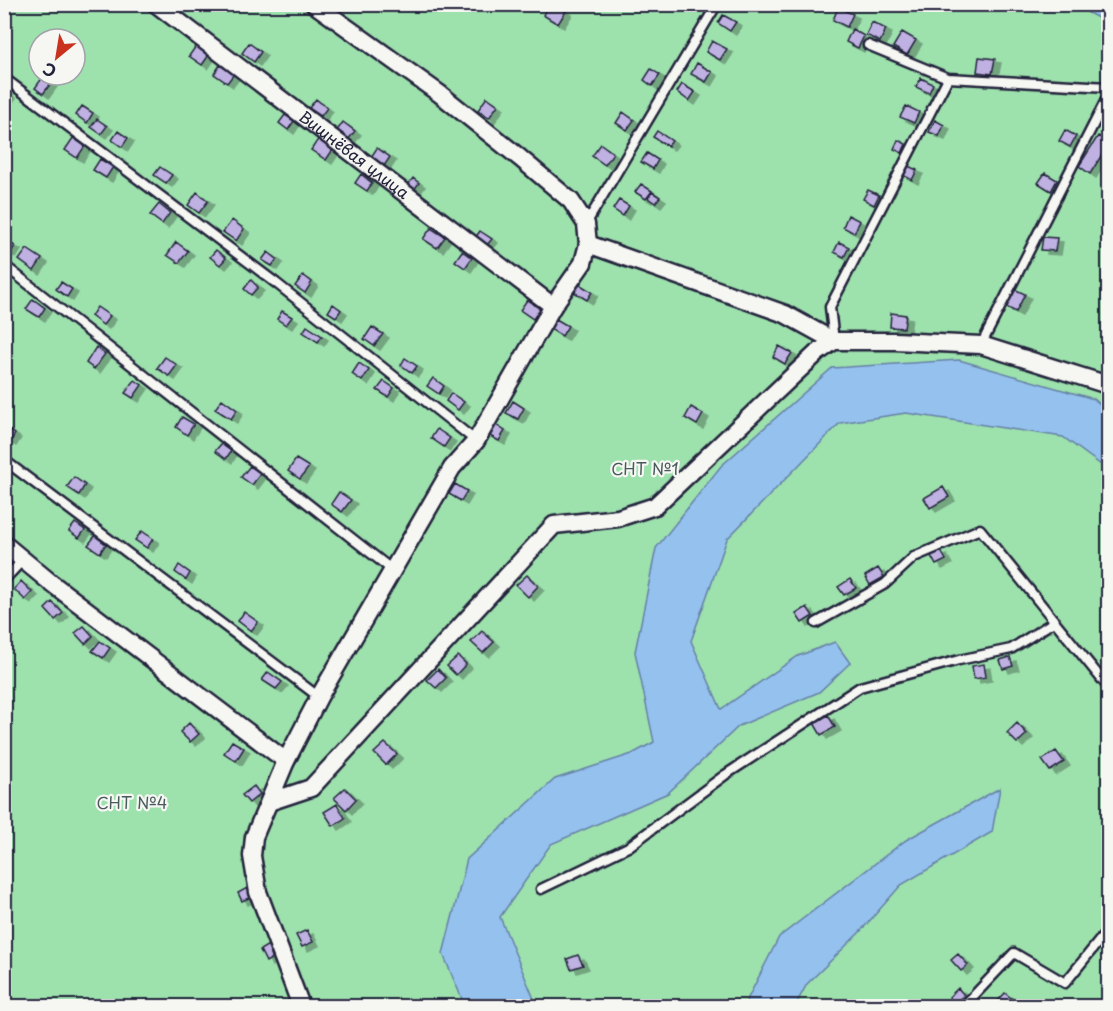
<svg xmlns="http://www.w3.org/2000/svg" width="1113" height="1011" viewBox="0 0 1113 1011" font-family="'Playpen Sans',sans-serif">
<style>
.green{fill:#9de1ad;stroke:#608274;stroke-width:1.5;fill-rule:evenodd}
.water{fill:#94c1ee;stroke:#6681a6;stroke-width:1.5}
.building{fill:#bfb1e2;stroke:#22223b;stroke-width:1.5;filter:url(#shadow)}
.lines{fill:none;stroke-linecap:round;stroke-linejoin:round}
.lane-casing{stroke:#22223b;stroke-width:13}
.street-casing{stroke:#22223b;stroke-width:21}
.lane{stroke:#f6f6f2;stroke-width:8}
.street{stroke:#f6f6f2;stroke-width:16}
.labels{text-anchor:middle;stroke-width:4.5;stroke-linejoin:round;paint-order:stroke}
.street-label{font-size:16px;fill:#22223b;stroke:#f6f6f2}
.park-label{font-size:16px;fill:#475b5d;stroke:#f6f6f2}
</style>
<defs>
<filter id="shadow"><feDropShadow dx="6" dy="4" stdDeviation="0" flood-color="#0004"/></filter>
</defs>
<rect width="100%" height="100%" fill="#ebe8ef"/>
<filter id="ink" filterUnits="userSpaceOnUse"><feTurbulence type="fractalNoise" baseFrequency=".0167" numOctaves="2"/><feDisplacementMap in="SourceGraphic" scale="12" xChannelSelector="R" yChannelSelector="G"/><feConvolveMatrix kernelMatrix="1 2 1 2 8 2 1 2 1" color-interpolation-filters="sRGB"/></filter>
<g filter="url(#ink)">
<path class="green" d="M1073,4L1108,23V1006H5V5ZM39,39H75V75H39Z"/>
<path class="water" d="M1073,5H1108V23Z
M959,360L1094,399L1108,411V470L1063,437L906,413L840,423L727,539L691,641L721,709L798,656L835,642L850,663L819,692L739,726L668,793L551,844L500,917L537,1006H465L443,954L467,859L555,779L632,754L654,742L635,652L656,548L721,466L832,368Z
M1000,788L992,832L901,885L859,933L807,984L795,1006H744L779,937L906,840Z"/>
<path class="building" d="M549,4H555L566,11L558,24L543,15Z
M838,8L853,14L847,27L833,20Z
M723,15L736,22L730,31L718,23Z
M872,22L886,29L880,42L866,35Z
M852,29L864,36L858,48L846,42Z
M902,32L916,40L907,55L893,47Z
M712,41L727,49L720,60L706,52Z
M249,43L261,52L254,62L242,53Z
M196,46L209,55L202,65L189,56Z
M979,57L995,59L992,74L977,72Z
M697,63L712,72L706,82L691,74Z
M220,65L234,74L227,83L214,74Z
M651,69L660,75L652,86L644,80Z
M43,77L51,83L43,94L35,88Z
M921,78L933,84L929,93L916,87Z
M682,84L695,92L689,101L677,92Z
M4,90L10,94L4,102Z
M487,97L498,105L489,118L478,110Z
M316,99L327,108L321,116L309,108Z
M82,106L93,113L87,123L76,115Z
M906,106L919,112L914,123L900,117Z
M623,112L634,120L627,130L616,123Z
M285,115L294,121L288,130L279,123Z
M97,119L107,126L101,134L91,127Z
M935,120L944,125L939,136L929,132Z
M343,122L355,131L348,140L336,132Z
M1065,130L1076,136L1070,147L1059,141Z
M118,131L128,138L122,147L112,140Z
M657,131L672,141L668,146L653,137Z
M1098,136L1108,142V145L1090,174L1079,166Z
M73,138L85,146L77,158L65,150Z
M319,138L334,148L326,160L311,150Z
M898,140L906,144L902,153L894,149Z
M601,144L613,153L605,165L592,156Z
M377,148L390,157L384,166L371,157Z
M647,153L658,160L653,169L641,162Z
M100,159L113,167L106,178L93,170Z
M906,165L917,170L912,180L901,174Z
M160,167L172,175L166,183L154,175Z
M1045,173L1057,180L1051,191L1038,183Z
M361,174L372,183L367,191L355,183Z
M413,178L419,183L414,190L408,185Z
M641,184L652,191L646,199L635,192Z
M868,190L879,195L874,205L863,199Z
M197,192L208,201L199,213L188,205Z
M652,192L660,197L655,203L648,198Z
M619,200L629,206L623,216L613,209Z
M159,204L170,213L162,224L150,215Z
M848,215L860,221L854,233L843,227Z
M232,220L244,229L236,241L223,232Z
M431,228L445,237L437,248L423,239Z
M480,231L492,239L486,246L475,238Z
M1043,237L1057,238L1055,251L1041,250Z
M5,240L15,246L10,254L4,250Z
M176,242L188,251L179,263L167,255Z
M839,242L849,247L844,257L834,252Z
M27,249L42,259L34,271L19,260Z
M216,250L226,258L220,265L210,257Z
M462,251L472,258L465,268L455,261Z
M268,252L277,259L272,266L262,260Z
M303,275L312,282L305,293L295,286Z
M251,280L258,287L251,295L244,289Z
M61,282L72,289L67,297L56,289Z
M579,284L592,292L587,300L574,292Z
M1014,289L1025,294L1016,312L1006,307Z
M33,299L45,308L39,317L26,309Z
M527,300L540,309L533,319L520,310Z
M333,304L341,310L336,317L328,312Z
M97,307L110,316L103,325L91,316Z
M282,311L292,317L286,325L277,319Z
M891,313L906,315L904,328L890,327Z
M556,319L568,326L562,336L550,329Z
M307,326L322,336L318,342L303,332Z
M372,327L383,334L374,346L364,339Z
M779,346L792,353L785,364L773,357Z
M96,347L105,354L94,369L86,363Z
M165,357L177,365L169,376L157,368Z
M405,358L417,366L412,373L401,365Z
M359,363L369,370L362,381L352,374Z
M433,378L444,386L439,394L427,386Z
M135,380L142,385L133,398L125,393Z
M384,381L394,388L388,397L377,390Z
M451,393L464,402L458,410L446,401Z
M222,399L237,410L231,419L215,409Z
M513,401L524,408L518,419L506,413Z
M691,407L703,414L697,425L685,418Z
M182,417L194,424L187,435L176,427Z
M496,425L505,431L499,441L490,436Z
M4,426L15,434L10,442L4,438Z
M437,429L450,438L444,447L431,438Z
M221,444L231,451L226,459L215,451Z
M296,459L309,467L300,479L288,471Z
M250,466L261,473L252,485L241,477Z
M74,477L85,485L79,495L67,487Z
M455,484L467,491L461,501L449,494Z
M943,487L949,497L930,508L924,498Z
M339,492L351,500L342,512L331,504Z
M75,523L85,530L79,538L69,531Z
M142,531L153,539L147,548L135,540Z
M95,536L106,544L100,553L88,545Z
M941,551L946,560L936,565L931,556Z
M179,565L190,573L186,580L175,572Z
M878,568L884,577L870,585L865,576Z
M527,575L538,586L528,597L516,585Z
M850,579L856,588L844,595L838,587Z
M21,581L32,592L25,600L14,589Z
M52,602L63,613L55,620L45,609Z
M807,607L813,616L802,623L796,614Z
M244,612L258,622L251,631L238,621Z
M84,626L93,636L85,644L75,633Z
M482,631L494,642L483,653L471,642Z
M100,641L110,648L103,658L92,651Z
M458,656L466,664L456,675L447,666Z
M1010,657L1013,666L1003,669L1000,660Z
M984,664L986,677L974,679L972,666Z
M438,669L446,678L436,688L427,680Z
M268,672L282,682L276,689L262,680Z
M828,715L835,727L821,735L814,723Z
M189,723L199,734L190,742L180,732Z
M1017,723L1027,734L1017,743L1007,733Z
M232,741L244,748L236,761L224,753Z
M385,743L397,754L386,765L374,753Z
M1056,751L1064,762L1050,771L1042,760Z
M254,786L260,794L249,803L242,795Z
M345,788L356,799L346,810L334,798Z
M337,804L345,818L333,826L324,812Z
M249,887L253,896L242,901L238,893Z
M307,930L313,942L302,947L296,935Z
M270,944L276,956L266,962L260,950Z
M958,954L968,965L961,971L951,960Z
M578,955L583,965L571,969L567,959Z
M958,988L964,995L955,1003L949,997Z
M1005,993L1017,1003L1013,1006H996L994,1005Z"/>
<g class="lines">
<defs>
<path id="lane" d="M868,45L948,78
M4,78L276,283L476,441
M586,224L717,4
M4,265L391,569
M834,341L830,307L948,78L1108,87
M981,345L1108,96
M4,460L319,697
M4,580L23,560
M816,623L885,584L914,557L980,529L1108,687
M541,889L628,847L725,775L860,687L959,660L1011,649L1055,621
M964,1006L1014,953L1065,983L1108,930"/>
<g id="street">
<path id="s1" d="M156,4L553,306"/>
<path d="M588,244L785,314L834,341"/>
<path d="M4,544L50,582L286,761"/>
<path d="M269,802L311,788L554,525L618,518L655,506L817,353L834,341H895L981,345L1108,385"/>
<path d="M301,1006L258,892L252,856L254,837L286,761L319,697L452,468L476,441L553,306L583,263L588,244L586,224L571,201L520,158L440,94L314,4"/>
</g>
</defs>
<use href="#lane" class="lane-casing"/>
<use href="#street" class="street-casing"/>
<use href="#lane" class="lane"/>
<use href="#street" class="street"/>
</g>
</g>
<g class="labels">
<g class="street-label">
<text dy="6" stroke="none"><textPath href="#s1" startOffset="249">Вишнёвая улица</textPath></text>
</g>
<g class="park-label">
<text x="645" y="475">СНТ №1</text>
<text x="132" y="809">СНТ №4</text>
</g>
</g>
<rect width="1113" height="1011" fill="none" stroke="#f6f6f2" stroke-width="24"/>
<rect x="12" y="12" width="1089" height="987" fill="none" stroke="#22223b" stroke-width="2" filter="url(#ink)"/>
<g transform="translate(57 57) rotate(210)"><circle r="28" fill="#f6f6f2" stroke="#a1a1a9" stroke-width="1.5"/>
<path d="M0-4.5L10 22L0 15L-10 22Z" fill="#c8321e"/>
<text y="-9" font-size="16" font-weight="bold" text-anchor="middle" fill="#22223b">С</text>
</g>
</svg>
